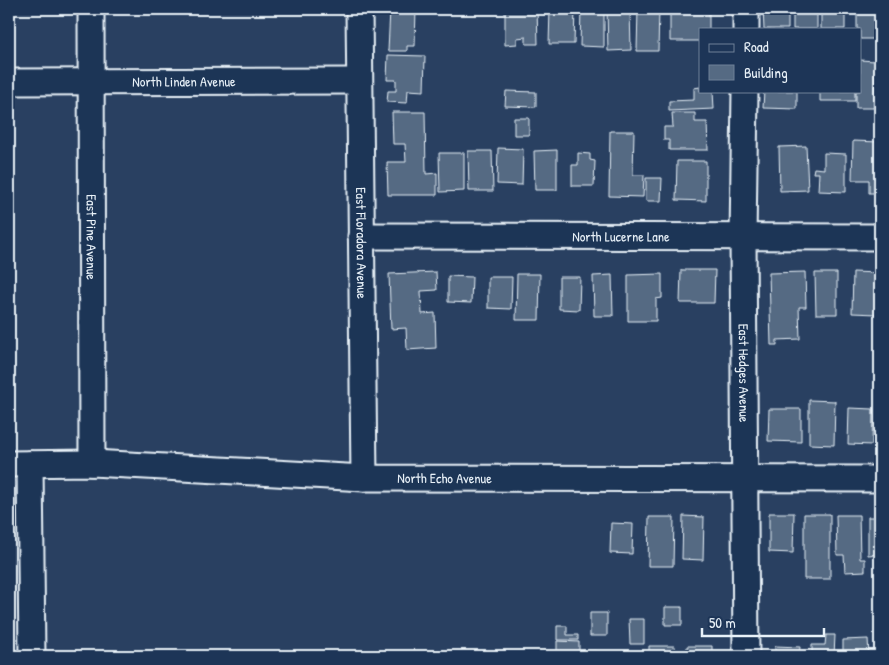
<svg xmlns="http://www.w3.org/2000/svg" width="889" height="665" viewBox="0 0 889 665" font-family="'Patrick Hand',sans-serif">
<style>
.building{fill:#556a83;stroke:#e8f1f8}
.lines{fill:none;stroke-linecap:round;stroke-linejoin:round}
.minor-casing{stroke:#e8f1f8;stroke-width:29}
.minor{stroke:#1d3557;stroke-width:25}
.labels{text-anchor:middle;stroke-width:4;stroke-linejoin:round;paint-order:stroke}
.street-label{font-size:14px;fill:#e8f1f8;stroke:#1d3557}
</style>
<rect width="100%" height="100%" fill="#294061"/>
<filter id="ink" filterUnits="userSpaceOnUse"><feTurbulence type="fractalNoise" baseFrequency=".02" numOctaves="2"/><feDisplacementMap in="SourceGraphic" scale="10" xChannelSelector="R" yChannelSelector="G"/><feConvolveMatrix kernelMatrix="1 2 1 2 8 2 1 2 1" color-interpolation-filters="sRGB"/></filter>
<g filter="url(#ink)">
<path class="building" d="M390,9H416L415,46H407V51H388Z
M505,9H537L538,44H526V37L517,38V44L505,45Z
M550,9H575L574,44H549Z
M581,9H604V47L580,46Z
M607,9H630L631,50L608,51Z
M638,9H659L658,51H637Z
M670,9H709V29H700V41H670Z
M763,9H788V29H764Z
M793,9H817V29H793Z
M821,9H845V29H821Z
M857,13H880V50H875V39H860V29H857Z
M388,55L425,56L424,91L408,90L407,103L387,102L388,91H396V80H387Z
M860,60L875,61L874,108H856V91H860Z
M700,87V91H713L714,109L669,111V101L694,100V88Z
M506,91L536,92V107L505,106Z
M764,91H797V109L763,108Z
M820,91H855V101H820Z
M392,112H425L426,174L437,173V195H388L387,162H406L405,144H393Z
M672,113H695V122H707L708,150H669V140H664V127H673Z
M514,118H529V135H514Z
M610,131H634L633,175H644L643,197L609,196Z
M853,141L880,142V193H869V180H852Z
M806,146L808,190L780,191L779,147Z
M498,148L523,149L522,185L497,184Z
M557,150V190H535L534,151Z
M468,151H492L493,191H469Z
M439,153H464V191L440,192Z
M578,153L590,154V160L595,161L594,186H572V165H578Z
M824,153L846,154V192L818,191L819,173H813L814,168L824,169Z
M677,161H706V201L676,200Z
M646,178H662L661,201H646Z
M681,270H715L714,303H680Z
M436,272L437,290L421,291L422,314L435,313L436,348L407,350L406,328L391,329L389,274Z
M805,272L806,307H799L800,339L777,340V345H771L769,273Z
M853,272L878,273L877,314L852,313Z
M815,273H837V314H816Z
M517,274H540L539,320H516Z
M662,274V298L656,299V321H628V275Z
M612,275L613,316H594L593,276Z
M448,276L472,277L471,303L448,302Z
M488,277H512L511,309L488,308Z
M559,277H580L579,310L559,309Z
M809,400L835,401L834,445L809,444Z
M849,408L873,409L872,445L848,444Z
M769,409H801V442L768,441Z
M769,513H794L793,553L769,552Z
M804,514H830V579H804Z
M836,515H859L860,559H865V571L845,572L844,555H837Z
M683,516L704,517L703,560L682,559Z
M649,517H674L673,566H648Z
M868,517H880V554L868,555Z
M611,523L633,524L632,554L610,553Z
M665,607H682V625H665Z
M590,613H607V636H590Z
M629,619H644V644H630Z
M557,626H567V635H578V640H557Z
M826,635H835L834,656H812V645H825Z
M868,639L869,656H843V640Z
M557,641L579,642V656H557Z
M649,646H675V656H649Z
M687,646H712V656H687Z
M775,646L800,647L799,656H775Z
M586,651H597V656H586Z"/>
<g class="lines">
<defs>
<g id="minor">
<path id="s1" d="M91,9L92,463"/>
<path id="s2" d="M359,9L364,478"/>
<path d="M746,29V9"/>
<path id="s3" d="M9,82L359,81"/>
<path id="s4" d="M745,91L743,238L746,656"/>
<path id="s5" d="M361,236L880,237"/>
<path id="s6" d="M9,464L92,463L364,478L880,479"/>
<path d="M30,464L32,656"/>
</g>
</defs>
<use href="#minor" class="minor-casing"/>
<use href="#minor" class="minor"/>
</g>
</g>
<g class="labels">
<g class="street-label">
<text dy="5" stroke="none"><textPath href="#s3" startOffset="175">North Linden Avenue</textPath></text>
<text dy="5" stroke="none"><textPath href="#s1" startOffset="228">East Pine Avenue</textPath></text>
<text dy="5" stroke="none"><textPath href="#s5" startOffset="260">North Lucerne Lane</textPath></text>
<text dy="5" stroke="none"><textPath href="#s2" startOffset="234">East Floradora Avenue</textPath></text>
<text dy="5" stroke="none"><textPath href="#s4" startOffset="282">East Hedges Avenue</textPath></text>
<text dy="5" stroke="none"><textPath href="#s6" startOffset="436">North Echo Avenue</textPath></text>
</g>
</g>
<rect width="889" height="665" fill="none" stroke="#1d3557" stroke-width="30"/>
<rect x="15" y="15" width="859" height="635" fill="none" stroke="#e8f1f8" stroke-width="2" filter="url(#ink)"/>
<rect x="699" y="28" width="162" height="65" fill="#1d3557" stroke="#6e8097"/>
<rect x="709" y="44" width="25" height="8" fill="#1d3557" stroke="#6e8097"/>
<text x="744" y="52" font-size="15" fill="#e8f1f8">Road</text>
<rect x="709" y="65" width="25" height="15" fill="#556a83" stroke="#6e8097"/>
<text x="744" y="78" font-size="15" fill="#e8f1f8">Building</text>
<path d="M702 628v8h122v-8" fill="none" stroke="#e8f1f8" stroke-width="2.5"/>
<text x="709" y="628" font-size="15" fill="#e8f1f8" stroke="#1d3557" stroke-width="4" paint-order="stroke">50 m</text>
</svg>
